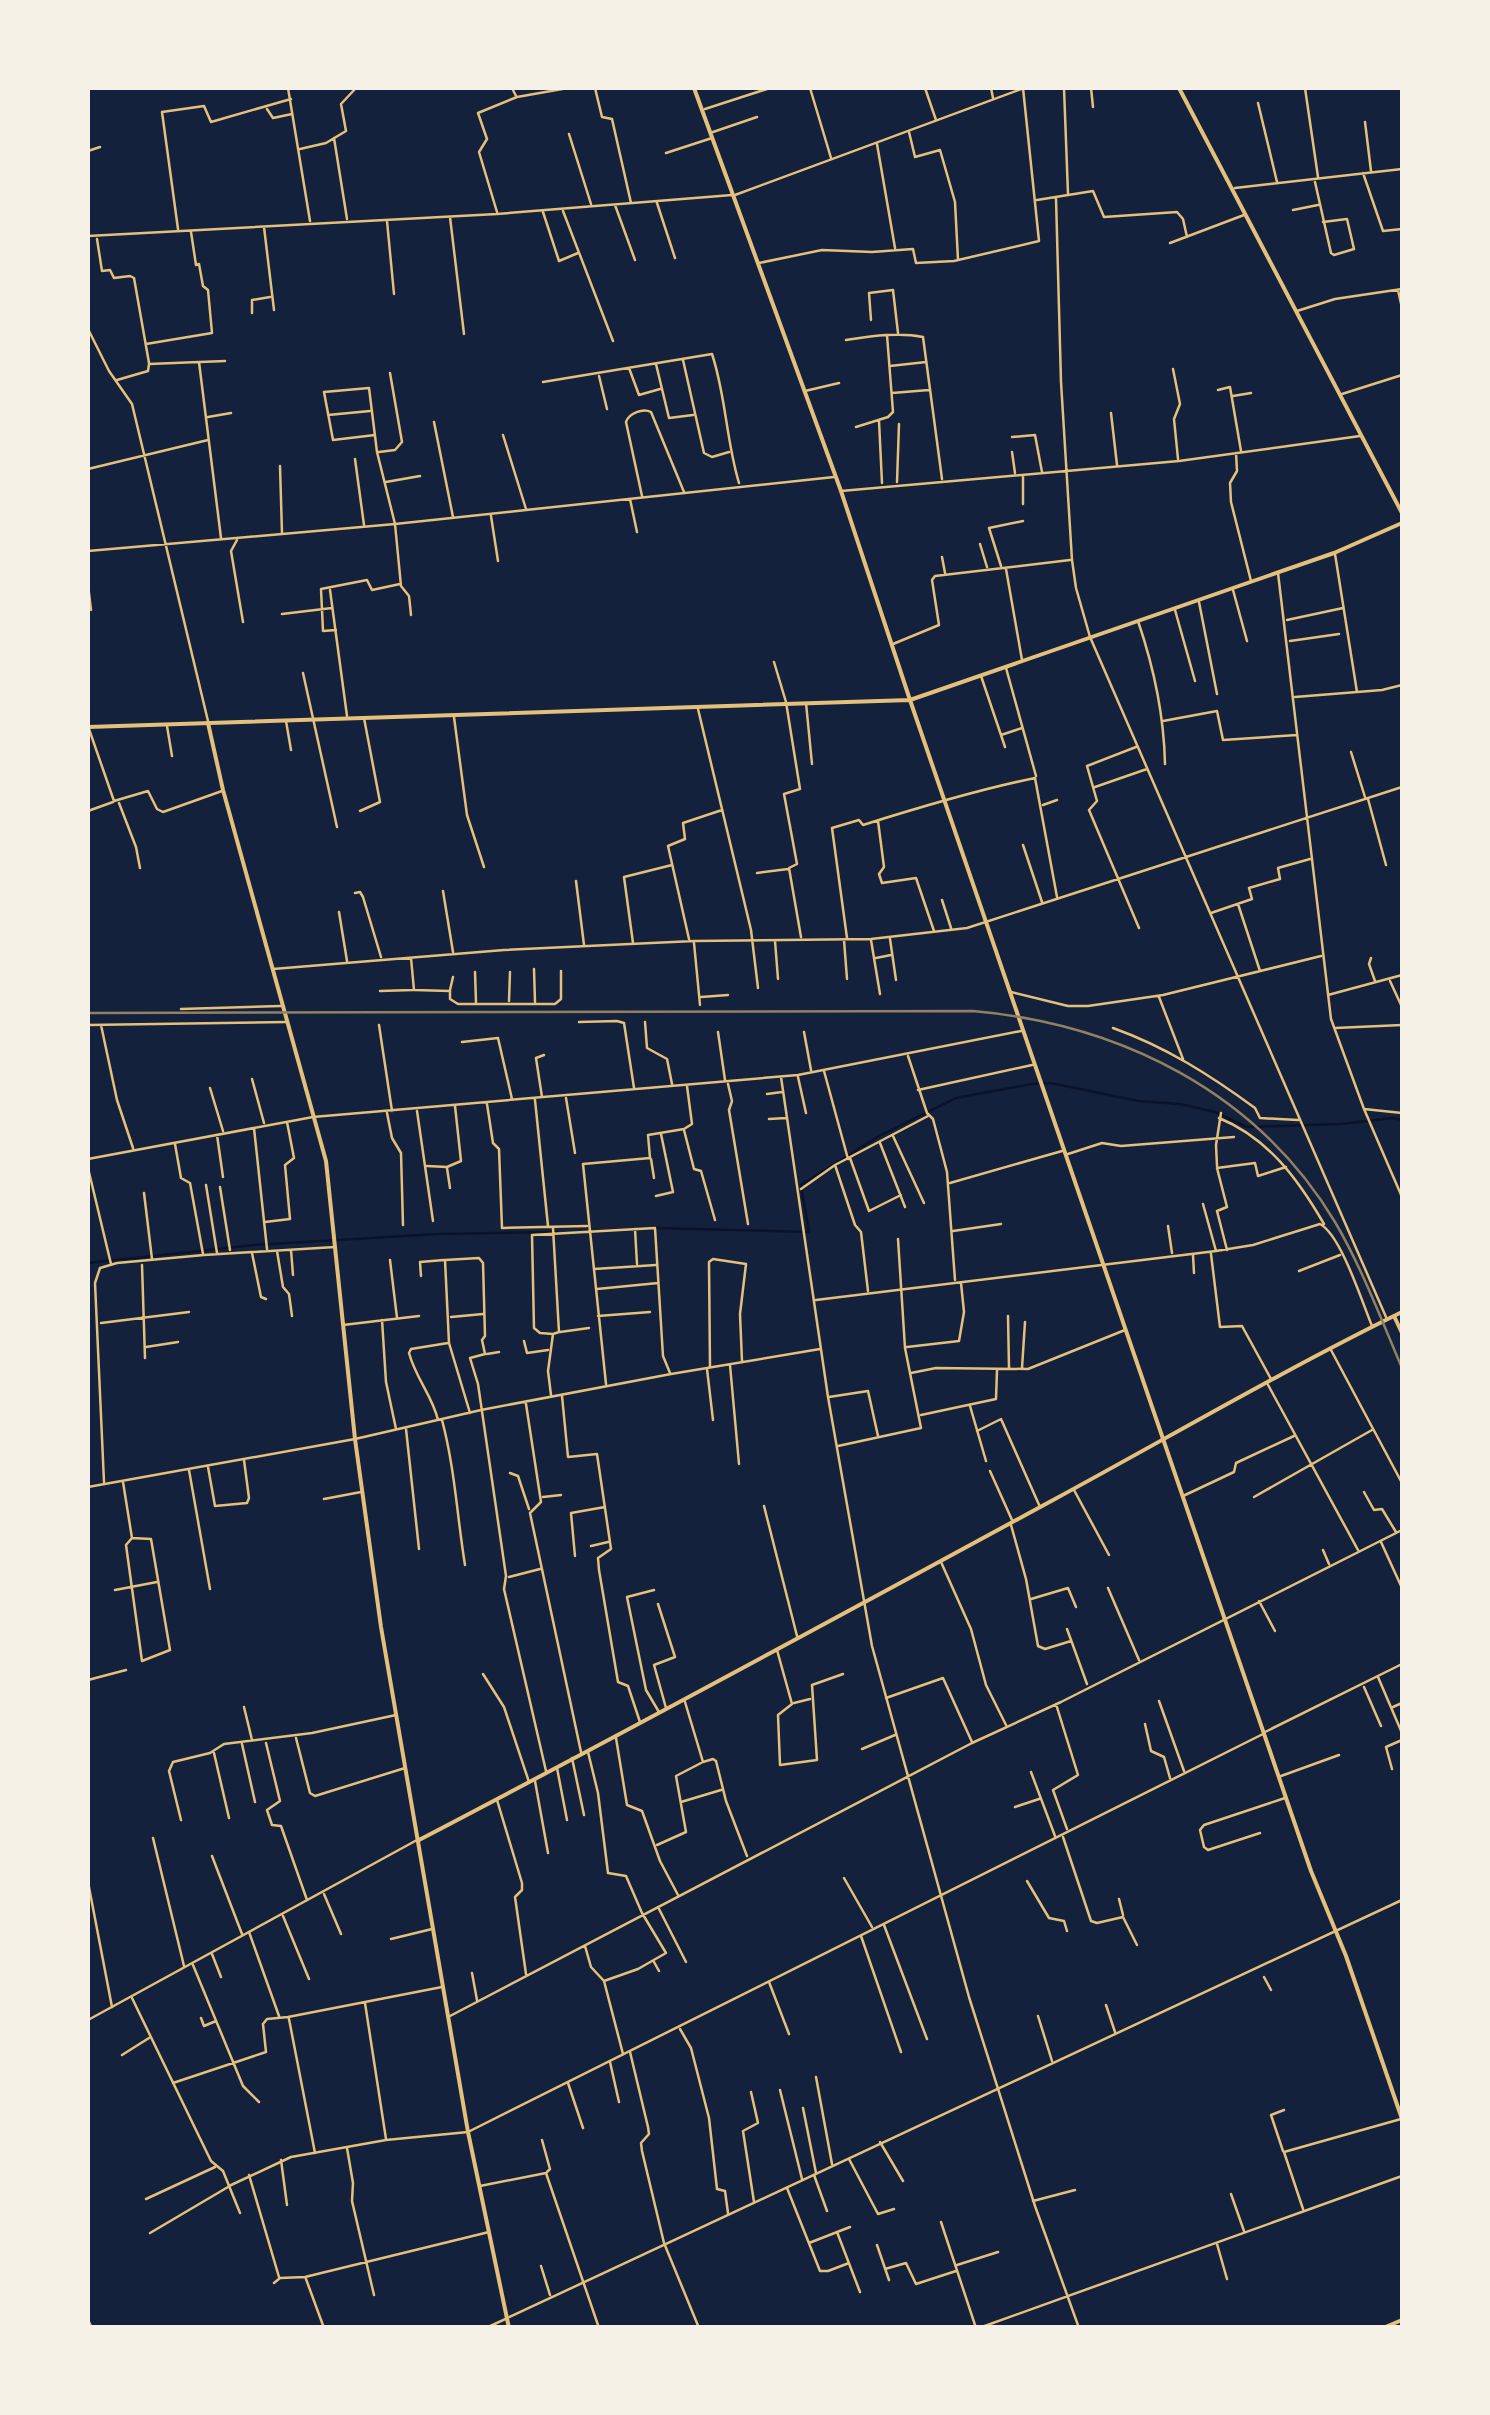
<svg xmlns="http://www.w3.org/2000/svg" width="1490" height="2415" viewBox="0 0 1490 2415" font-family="'Open Sans',sans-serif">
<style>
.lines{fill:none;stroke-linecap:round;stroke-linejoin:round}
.stream{stroke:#0b132b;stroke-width:2.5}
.minor{stroke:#e5c07b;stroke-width:2.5}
.tertiary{stroke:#e5c07b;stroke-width:2.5}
.secondary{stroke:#e5c07b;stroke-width:4}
.trunk{stroke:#e5c07b;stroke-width:4}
.rail{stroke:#918062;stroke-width:2.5}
</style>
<rect width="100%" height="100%" fill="#14213d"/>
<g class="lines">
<path class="stream" d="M656,1228L809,1232L801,1185L879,1136L956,1098L1032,1084L1051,1083L1138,1101L1180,1104L1215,1112L1247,1127L1341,1124L1393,1118L1402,1120
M88,1263L254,1245L438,1234L558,1232"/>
<path class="minor" d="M288,88L310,221
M512,88L516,96
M595,88L602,117L612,119L631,203
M810,88L831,158
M991,88L993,98
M1064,88L1068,194
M1091,88L1093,107
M1305,88L1318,177
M1258,103L1277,182
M267,109L273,118L292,114
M705,109L770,88
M1365,122L1371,171
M713,132L757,117
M909,132L915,157L940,150L955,202L958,260
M569,134L591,204
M334,138L347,219
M877,144L895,248
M300,149L326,143L346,131L341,104L356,88
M88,151L100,147
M666,153L712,138
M1363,173L1383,231L1402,229
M1315,182L1331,253L1334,255L1354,249L1347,219L1323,222
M1235,188L1402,169
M1056,198L1061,382L1072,560L1076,588L1090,637L1386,1317
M1037,200L1093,191L1104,217L1177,212L1183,219L1187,237
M657,203L675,258
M615,205L635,260
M1293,210L1318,205
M563,211L613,341
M497,212L479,152L487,139L478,113L517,97L568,88
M543,212L559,261L578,253
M450,217L464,334
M387,221L394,294
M264,227L274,310
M178,229L162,112L204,106L211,122L291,99
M88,236L497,214L732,195
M97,239L102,271L110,270L114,278L130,276L134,278L149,363
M1170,243L1244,215
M759,263L822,250L872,252L913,249L916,263L954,261L1039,241L1023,88
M1398,290L1402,308
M1297,311L1335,299L1402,289
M252,313V300L270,297
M871,320L869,293L893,290L898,333
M88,329L109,371L132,404L208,721
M846,340C873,336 899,332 923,337L942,479
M146,344L212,333L208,290L203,286L199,264L196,265L191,232
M683,360L704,453L712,457L729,452
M200,362L225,361
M656,364L669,418L693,415
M890,366L926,362
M629,368L639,395L660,389
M1173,369L1180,404L1174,419L1178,459
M599,376L607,409
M117,380L148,371L149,364L199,362L221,538
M543,382L712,354C726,396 726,440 739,483
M1218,390L1230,387L1241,451
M805,391L839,383
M892,393L929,390
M1342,394L1402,375
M1233,396L1251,393
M1111,413L1117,465
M328,415L370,411
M208,417L231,413
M879,421L882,483
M434,422L453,517
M856,427L888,417L893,412L887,335
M375,435L333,440L324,392L369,388L377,452L395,524L401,586L409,596L411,615
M503,435L526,509
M1012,437L1035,435L1042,472
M379,452L395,450L402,442L390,373
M1012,452L1015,473
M1236,453L1237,471L1230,483L1231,502L1251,581
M355,459L364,525
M280,466L282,533
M88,469L208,440
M1023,475V504
M386,482L420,476
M897,482L899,424
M841,491L1179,461L1360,436
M642,496L626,422C629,413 643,408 651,412L684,492
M630,499L637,532
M491,516L498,561
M237,540L231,551L243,622
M980,544L987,567
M88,551L395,524L834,477
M1335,554L1357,692
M942,557L945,573
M1001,566L989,528L1023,521
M1006,569L1022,660
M1278,573L1331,1019L1364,1109L1402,1197
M88,585L91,610
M330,590L347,716
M1233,590L1247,641
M1199,602L1217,694
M1175,610L1195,681
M282,614L332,608
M1287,620L1343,608
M1138,621C1154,668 1164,714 1165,764
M336,630L323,631L321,589L367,580L372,590L400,584
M1290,641L1339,634
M893,644L939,625L932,580L935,576L1070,560
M774,662L786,702L800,789L784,794L797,864L789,868L801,937
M1006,668L1036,776
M303,673L337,827
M981,676L1001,735
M1295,697L1382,690L1402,685
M806,703L812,764
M698,709L751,930L758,988
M454,717L467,815L484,867
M286,721L291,750
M1163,721L1217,711L1223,740L1297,735
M167,726L172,756
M89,729L114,801L148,791L157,809L163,812L222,791
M1005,747L1001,735L1022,728
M1136,747L1087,766L1097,801L1089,810L1139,928
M1351,752L1365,797
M1095,787L1147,769
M1368,799L1386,865
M119,803L136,847L140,868
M1043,805L1057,800
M88,811L113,802
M360,811L380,802L364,718
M878,821L884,867L879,874L882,883L916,878L934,931
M1023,845L1042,902
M757,873L788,869
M576,881L584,945
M443,891L453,952
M355,893L360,892L363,897L381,957
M942,900L951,928
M1238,904L1260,971
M339,912L347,961
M1211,913L1252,899L1249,888L1280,879L1278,868L1310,859
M847,938L832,828L859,820L863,825C920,807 976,790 1035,778L1057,897
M689,939L668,846L685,839L683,823L722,810
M890,939L896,980
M844,940L847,979
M871,940L880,994
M775,941L778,979
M633,943L624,877L672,865
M694,943L700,1005
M411,958L414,990L450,991V999L458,1004H555L561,999V971
M876,958L891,955
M1371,958L1369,964L1375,981
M273,969L504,950L694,941L871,939L967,928L1402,787
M534,969L535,1002
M475,972L476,1002
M1390,981L1402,1007
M450,990L453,977
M380,991L413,990
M1011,992L1068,1006H1088L1163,995L1321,956
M1328,995L1402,975
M701,997L728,995
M1159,997L1183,1059
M509,1001L510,972
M181,1009L281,1006
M579,1022L617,1021L624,1023L634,1088
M645,1022L647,1048L667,1059L672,1084
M88,1025L287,1022
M101,1025L117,1100L133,1148
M379,1025L392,1111
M1113,1028C1166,1047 1210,1075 1255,1108L1260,1118L1298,1120
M1335,1028L1402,1025
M718,1032L725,1080
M804,1032L811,1070
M462,1042L498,1038L512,1099
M908,1056L927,1113L933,1119L947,1172L955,1280
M824,1071L848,1159
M781,1077L828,1397L872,1646L969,1997L1035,2206L1079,2328
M798,1077L806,1113
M252,1079L264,1123
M728,1084L732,1101L729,1110L748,1224
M210,1088L223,1131
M918,1090L1032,1065
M767,1094L782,1092
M542,1097L536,1058L544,1055
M566,1098L575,1153
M535,1100L548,1226
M487,1104L493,1143L499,1149L502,1228L587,1226
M1364,1109L1402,1113
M417,1111L433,1221
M387,1113L392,1138L401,1153L403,1225
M1219,1118C1268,1138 1298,1179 1324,1224
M769,1119L786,1118
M254,1128L267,1249
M684,1130L694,1169L701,1171L715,1220
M217,1135L223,1177
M893,1136L924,1203
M880,1143L905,1207
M175,1144L181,1178L190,1183L203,1254
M1068,1154L1102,1143L1121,1146L1234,1137
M850,1158L869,1211L901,1195
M88,1159L313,1117L798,1075L1021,1031
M651,1159L654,1178
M835,1165L855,1225L861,1232L868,1291
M427,1166L447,1167L461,1161L455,1106
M1217,1166L1216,1145L1221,1113
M88,1168L111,1264
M447,1168L450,1188
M950,1183L1062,1151
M206,1185L217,1253
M220,1187L230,1250
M801,1189L835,1165L928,1116
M144,1193L152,1259
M656,1196L673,1192L661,1134
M1203,1204L1216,1251
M265,1222L290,1219L285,1165L294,1158L287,1122
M1168,1226L1172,1253
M635,1229L637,1264
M953,1231L1001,1224
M291,1250L293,1275
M1227,1250L1217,1211L1227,1207L1217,1168L1255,1163L1258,1176L1286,1167
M277,1251L283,1287L289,1294L292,1316
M252,1253L261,1297L266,1299
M1211,1254L1220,1327L1242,1326L1271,1379
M1193,1255L1194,1273
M390,1260L397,1318
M142,1265L145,1358
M594,1269L656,1265
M1299,1271L1340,1255
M421,1276L420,1262L444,1260
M597,1289L658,1283
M816,1300L1216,1251L1253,1245L1320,1224C1341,1235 1362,1302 1372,1326
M598,1316L650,1312
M1008,1316L1009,1368
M451,1317L483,1314
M382,1320L386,1382L396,1429
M101,1323L189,1312
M343,1325L419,1316
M560,1332L589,1328
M553,1334L540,1333L534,1328L532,1235L655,1228L663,1356L670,1373
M524,1341L527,1353L548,1350
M146,1347L178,1342
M907,1347L959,1341L964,1312L961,1283
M1331,1350L1402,1483
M487,1354L499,1352
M730,1365L739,1464
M710,1367L709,1262L713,1259L746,1264L740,1314L742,1361
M1022,1368L1025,1322
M707,1369L713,1420
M911,1373L936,1368L1028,1369L1125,1330
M1267,1383L1358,1550
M606,1384L583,1164L650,1158L648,1135L684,1129L692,1124L687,1086
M551,1395L548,1371L553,1334L559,1332L553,1228
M562,1396L568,1457L597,1454L611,1549L598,1558L599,1570L618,1682L628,1686L640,1722
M829,1397L868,1391L878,1436
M526,1404L541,1502L530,1513L581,1752
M970,1406L986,1461
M470,1413L449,1343L445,1260L479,1258L483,1263L485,1336L482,1340L485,1354L470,1358L478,1384L506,1576L504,1589L546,1771
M921,1415L996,1399L997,1370
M438,1420C432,1395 416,1379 409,1353L411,1349L448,1343
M442,1420C455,1469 457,1516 465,1565
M406,1429L419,1549
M977,1431L1001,1419L1040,1507
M838,1446L921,1428L905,1348L898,1239
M208,1467L215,1506L247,1503L249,1498L244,1460
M189,1470L210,1589
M990,1471L1012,1520
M510,1473L518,1476L529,1509
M104,1482L95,1283L100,1268L117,1263L204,1255L335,1247
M123,1482L132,1538L151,1539L170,1650L142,1661L126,1545L132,1538
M88,1487L355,1439L481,1410L671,1374L820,1349
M1074,1490L1109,1555
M1364,1492L1374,1510L1382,1509L1396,1532
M1183,1496L1234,1472L1236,1463L1294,1436
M543,1497L561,1495
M1254,1497L1372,1430
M324,1499L361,1492
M764,1506L797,1636
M1011,1525L1026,1579L1038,1646L1045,1649L1071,1641
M1381,1542L1402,1588
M591,1546L608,1542
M1323,1550L1329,1564
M575,1556L571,1513L605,1507
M941,1562L971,1629L986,1685L1006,1725
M509,1577L540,1569
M1108,1588L1139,1660
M115,1590L157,1582
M654,1590L627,1597L646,1690L659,1712
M1031,1599L1068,1588L1076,1607
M1259,1601L1275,1631
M658,1604L675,1657L654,1665L666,1708
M1067,1629L1087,1684
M777,1650L792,1704L778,1715L780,1765L817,1760L812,1685L843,1674
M483,1674L504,1707L529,1782
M1378,1677L1402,1733
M88,1680L126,1670
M1364,1687L1381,1726
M886,1698L943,1678L972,1742
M1159,1701L1184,1771
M685,1702L703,1762L713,1759L716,1761L726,1801L747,1856
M794,1703L810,1699
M1056,1704L1078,1775L1053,1790L1067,1829
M244,1707L252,1740
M1393,1707L1402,1703
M1145,1724L1151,1751L1164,1757L1170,1778
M1265,1732L1402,1664
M296,1738L310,1793L315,1796L405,1768
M616,1738L627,1805L642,1811L660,1861L678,1895
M266,1743L280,1801L267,1810L272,1825L281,1826L307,1900
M242,1744L255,1802
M862,1749L895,1735
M588,1752L598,1793L608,1873L626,1876L642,1913L666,1953L638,1969L604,1981
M214,1753L229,1818
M572,1758L584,1815
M557,1768L567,1820
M1392,1769L1386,1747L1402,1740
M1031,1772L1055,1836
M1281,1776L1339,1755
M535,1781L548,1853
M497,1800L522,1883V1890L515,1897L526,1974
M681,1802L721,1790
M1015,1807L1039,1799
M181,1820L169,1771L173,1762L210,1753L224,1744L312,1733L396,1715
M1260,1833L1208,1850L1204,1847L1200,1830L1204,1825L1285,1798
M1063,1837L1091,1921L1097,1923L1123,1917L1137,1945
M153,1838L184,1966
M657,1845L686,1832L676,1776L701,1763
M212,1856L242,1934
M844,1878L872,1927
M1027,1881L1049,1918L1064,1921L1067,1931
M88,1882L112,2007
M324,1894L341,1934
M1119,1899L1123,1915
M658,1907L686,1962
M283,1916L309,1979
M884,1925L927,2039
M249,1932L279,2016
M861,1936L901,2052
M391,1939L432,1929
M585,1946L591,1967L604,1981L623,2054
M212,1954L221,1977
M654,1962L659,1971
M193,1965L243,2086L259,2102
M472,1973L477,2000
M1264,1977L1271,1990
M769,1982L789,2034
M132,1998L211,2161L223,2171L240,2213
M365,2003L386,2139
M1106,2005L1115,2032
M450,2016L972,1743L1061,1702L1402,1530
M1038,2016L1052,2061
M201,2018L204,2026L216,2021
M289,2019L315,2153
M680,2029L691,2048L709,2118L717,2189L725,2191L728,2213
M630,2052L648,2127L649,2134L641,2143L642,2151L664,2243L699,2328
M122,2055L149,2038
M610,2062L619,2102
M816,2077L832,2164
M173,2083L266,2052L263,2024L267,2019L288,2017L442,1987
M568,2083L583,2128
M780,2090L802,2179
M751,2092L758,2123L743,2131L754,2202
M803,2108L816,2173
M542,2140L550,2169L547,2172
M880,2142L903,2181
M347,2148L353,2183L352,2201L374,2295
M1283,2151L1271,2115L1284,2110
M849,2159L878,2214L894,2209
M281,2160L287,2205
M249,2175L279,2277
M814,2175L827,2211
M480,2186L546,2173L599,2328
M787,2188L820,2271H828L849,2263
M1231,2194L1244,2231
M146,2199L215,2167
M1033,2201L1075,2190
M1303,2209L1284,2152L1401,2119
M941,2222L976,2328
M837,2232L860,2292
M150,2233L228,2187
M809,2243L850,2227
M1217,2244L1227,2279
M877,2245L889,2280
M957,2265L998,2252
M541,2266L550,2295
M885,2269L906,2263L916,2284L956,2271
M306,2279L324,2328
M274,2283L280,2278L305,2277L489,2232
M88,2320L92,2328
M979,2328L1402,2176"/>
<path class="tertiary" d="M925,88L936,120
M735,195L1024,88
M88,2020L417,1840
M229,2186L291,2157L386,2140L468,2132L1263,1734
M486,2328L1402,1900"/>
<path class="secondary" d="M694,88L841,491L910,700
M1179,88L1402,513
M208,723L223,790L326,1161L355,1439L381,1627L468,2132L509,2328
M1394,1316L1402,1333
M419,1840C632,1729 843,1614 1055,1499C1171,1436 1284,1370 1402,1312
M1383,2328L1402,2320"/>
<path class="trunk" d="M910,700L1311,1871L1346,1956L1402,2119
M88,727L910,700L1334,553L1402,523"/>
<path class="rail" d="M88,1013L973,1011C1120,1024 1257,1092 1335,1222C1362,1268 1381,1319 1402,1368"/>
</g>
<rect width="1490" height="2415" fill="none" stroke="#f6f1e7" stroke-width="180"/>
</svg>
